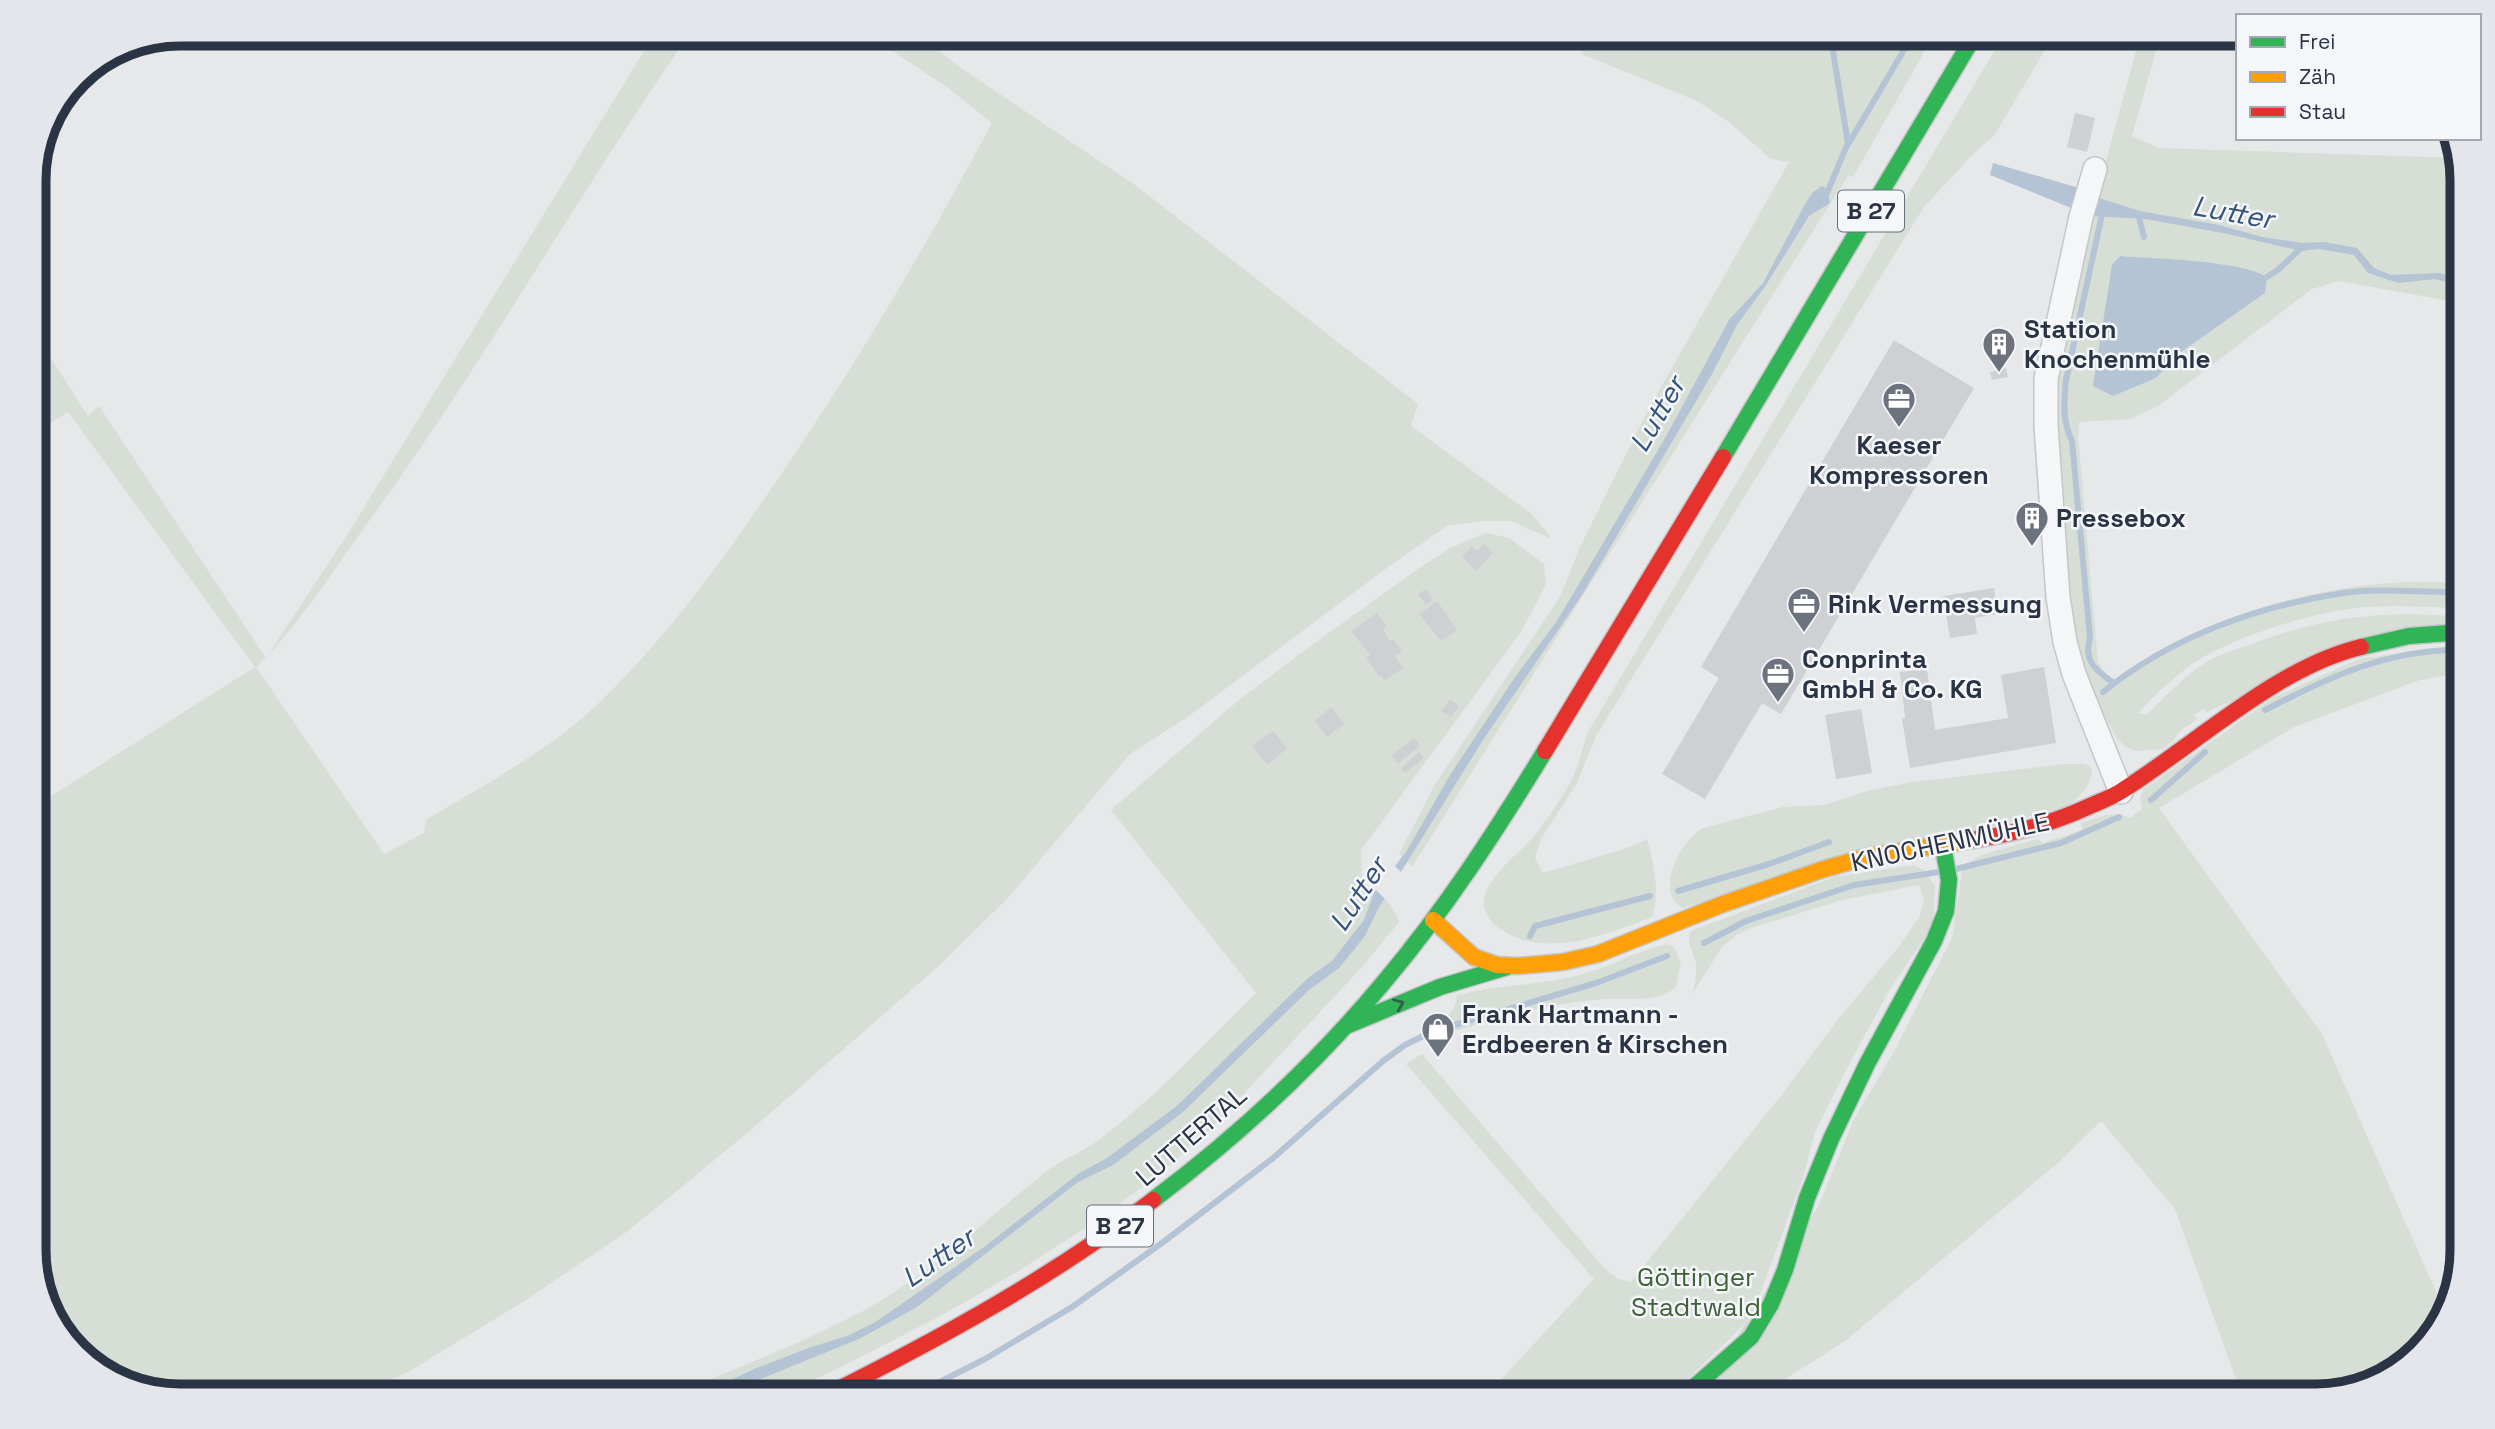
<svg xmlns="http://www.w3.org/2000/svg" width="2495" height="1429" viewBox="0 0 2495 1429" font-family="'Space Grotesk',sans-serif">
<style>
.green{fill:#d6ded6;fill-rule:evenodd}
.water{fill:#b4c4d5}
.pier{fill:#e6e8ea}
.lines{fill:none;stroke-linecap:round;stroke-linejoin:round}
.stream{stroke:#b4c4d5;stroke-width:6}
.building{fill:#ced0d3}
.street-casing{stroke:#c4c6c8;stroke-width:26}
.fast-casing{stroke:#c4c6c8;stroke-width:19}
.slow-casing{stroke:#c4c6c8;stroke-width:19}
.jam-casing{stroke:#c4c6c8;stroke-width:19}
.street{stroke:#f5f6f7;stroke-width:23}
.fast{stroke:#30b455;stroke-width:16}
.slow{stroke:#ff9f0a;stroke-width:16}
.jam{stroke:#e5322d;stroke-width:16}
.oneway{stroke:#2d614b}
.labels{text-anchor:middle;stroke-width:5;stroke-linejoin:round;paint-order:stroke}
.shield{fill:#f4f6f9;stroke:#676e7b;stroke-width:2}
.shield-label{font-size:24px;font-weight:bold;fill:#2b3445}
.poi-label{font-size:26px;font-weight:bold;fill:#2b3445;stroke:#f4f6f9;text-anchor:start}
.street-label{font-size:26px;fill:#2b3445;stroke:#f4f6f9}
.park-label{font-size:26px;fill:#3f6138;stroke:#f4f6f9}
.water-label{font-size:28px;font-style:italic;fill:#34527a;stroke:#f4f6f9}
.rim{fill:none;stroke:#2b3445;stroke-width:9}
</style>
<rect width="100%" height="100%" fill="#e6e8ea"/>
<path class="green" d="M655,33H690C579,193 484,363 369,521C333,570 300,625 256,667L384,854L424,833L426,820C485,784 551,750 601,701C671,633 727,554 782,473C858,361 928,243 992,123L947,87L866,33H917L961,68L1135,185L1418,404L1411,426L1533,515L1552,539L1511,521H1483L1447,526L1388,567L1189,716L1130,754L1006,900L941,964L752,1129L628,1231L521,1303L408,1372L359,1396H179L107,1376L58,1331L34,1259V807L255,667L68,412L34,433V396L49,387L34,363V332L88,416L99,406L266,658L349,532Z
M1568,33H1935L1853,177L1848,176L1825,212L1412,867L1399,854L1436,783L1560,597L1580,547L1648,410L1789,162L1771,159L1729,122L1697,101L1582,54Z
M2005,33H2055L1994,136L1978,149L1924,207L1596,736L1577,783L1541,839L1535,858L1543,873L1624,849L1647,839C1654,864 1660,891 1652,917C1605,935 1540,962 1495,925C1485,917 1481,904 1486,892C1496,868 1523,851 1538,831C1550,815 1564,795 1573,777C1579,763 1583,746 1588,732Z
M2141,33H2161L2132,136L2159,148L2457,158L2461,170V303L2339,281L2312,289L2158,406L2130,419L2079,422L2078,436L2098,663L2113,683C2195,619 2321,581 2424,582C2437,582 2449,582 2462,584V608C2429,607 2398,605 2365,607C2318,611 2249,632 2207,655C2185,666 2154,695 2139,713L2146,715C2165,698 2184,675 2207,662C2222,653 2240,648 2257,642C2328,616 2386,610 2462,617L2217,707L2207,713L2203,709L2194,715L2197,719L2178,733L2173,741L2163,749L2136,751L2126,747L2117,739L2093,694L2075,643L2055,411L2060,373L2090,219ZM2120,256L2225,265L2265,293L2177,355L2156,378L2105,314L2112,265Z
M1486,533L1509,538L1544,564L1546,585L1521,632L1361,850L1362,883C1380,891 1393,903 1399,922L1362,967L1209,1131L1159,1174L1099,1219L1017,1272L946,1313L841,1367L779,1396H671C736,1368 803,1343 865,1310C934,1272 990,1215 1051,1168C1065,1158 1083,1152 1097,1141C1155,1099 1205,1043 1256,993L1111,810L1238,701L1301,653L1422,566L1450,548Z
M2462,644V673L2420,680L2294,727L2159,808L2322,1034L2445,1312L2442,1322L2389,1376L2316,1396H2242L2175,1209L2101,1121L2060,1161L1845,1341L1759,1396H1700L1818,1207L1854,1119L1891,1057L1952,938L1962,872L1970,862L1981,855L2037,839L2043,843L2082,830L2081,823C2098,818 2112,810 2130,818L2142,809L2140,799L2143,790L2273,698L2359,659Z
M2065,764H2085L2092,768C2092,785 2079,799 2065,807L1683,908C1653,892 1681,840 1703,828L1783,807L1824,805L1867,791L1912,782Z
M1914,865L1924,870L1935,886L1933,925L1889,991L1848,1066L1815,1132L1804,1175L1751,1318L1670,1396H1486L1594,1279L1406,1064L1422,1054L1605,1269L1618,1279L1631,1282L1783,1093L1839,1018L1897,949L1920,916L1924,899L1919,885L1842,900L1754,927L1736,935L1722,947L1693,993C1695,983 1697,974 1696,964C1694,952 1685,942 1691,931L1834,877Z
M1667,944L1673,946L1681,962L1676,987C1657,1003 1632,998 1609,999C1550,1001 1491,1022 1435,1036L1426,1026C1443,1017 1455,1017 1457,995C1499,984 1543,986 1586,973C1614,965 1638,950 1667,944Z"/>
<path class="water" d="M1993,163L2079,188L2096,197L2140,211L2219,225L2262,237L2303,243L2324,242L2357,248L2374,268L2391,275L2439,273L2461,278V286L2435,279L2398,283L2368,273L2354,255L2319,249L2301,251L2228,234L2145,219L2091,216L1990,175Z
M1822,186L1827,189L1830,203L1809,216L1766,285L1737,325L1712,374L1582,595L1483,740L1378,909L1365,936L1339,968L1309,990L1183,1112L1113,1165L1078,1182L917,1307L861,1338L719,1396H696L754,1369L808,1348L847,1336L874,1323L984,1247L1078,1174L1107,1158L1178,1105L1308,978L1332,961L1364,920L1374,893L1406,852L1450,775L1515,677L1557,621L1664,440L1729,320L1763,283L1804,206L1812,193Z
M2120,256C2155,259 2240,260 2267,277L2265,293L2177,355L2156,378L2113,396L2093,386L2112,265Z"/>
<path class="pier" d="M1392,863L1404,875L1386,900L1375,889Z"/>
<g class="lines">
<path class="stream" d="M1849,143L1914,33
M1823,197L1826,195L1848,143L1830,33
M2103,210L2066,380C2064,402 2062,420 2072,441L2090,638C2083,661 2096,671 2114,683
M2138,214L2144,237
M2267,277L2279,269L2302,247
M2103,692C2171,637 2257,606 2343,593C2378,588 2415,592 2450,592
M2265,710C2329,677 2388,649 2462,650
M2151,800L2205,752
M1956,869L2061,843L2119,817
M1678,891L1769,864L1829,842
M1530,936L1535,926L1650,896
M1704,943L1746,921L1854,885L1939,872
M912,1396L985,1359L1072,1307L1162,1243L1272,1159L1383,1061L1405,1045L1431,1032L1596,983L1667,956"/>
</g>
<path class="building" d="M2075,113L2095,118L2087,152L2067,147Z
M1894,340L1974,388L1781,714L1762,703L1705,799L1662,774L1719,678L1701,667Z
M2006,368L2008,377L1992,380L1990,372Z
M1484,544L1493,553L1476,571L1462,557L1472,546L1477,551Z
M1994,588L1998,614L1975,618L1977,634L1950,638L1943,596Z
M1426,589L1433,600L1426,605L1418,594Z
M1437,601L1457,630L1441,641L1419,614Z
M1377,613L1387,627L1383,629L1387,637L1390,641L1393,639L1402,651L1395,656L1403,668L1385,680L1381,675L1379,676L1366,658L1370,655L1351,631Z
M2044,667L2056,743L1910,768L1902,719L1905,717L1900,672L1927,669L1935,730L2008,718L2001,675Z
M1450,699L1459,706L1451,717L1441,711Z
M1331,707L1344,724L1327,737L1315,721Z
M1861,709L1872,773L1836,779L1825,715Z
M1273,731L1287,748L1268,765L1252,746Z
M1414,738L1420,745L1398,764L1391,756Z
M1419,752L1424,758L1405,773L1401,768Z"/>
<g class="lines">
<defs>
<path id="street" d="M2095,169L2081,217L2046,379V425L2058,597L2065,642L2074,674L2121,792"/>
<path id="fast" d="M1723,457L1976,33
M2361,647L2409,636L2462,632
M1346,1026L1440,987L1507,967
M1153,1200C1238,1136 1316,1064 1384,982C1445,910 1496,831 1545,751
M1684,1396L1751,1337L1771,1304L1785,1270L1807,1198L1831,1139L1867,1064L1934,941L1946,911L1949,880L1943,846"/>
<path id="slow" d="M1433,920L1474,957L1497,965L1518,966L1563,962L1598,954L1723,904L1821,870L1866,857L1972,840"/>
<path id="jam" d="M1545,751L1723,457
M1972,840C2014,834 2051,824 2090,806C2101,801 2113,797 2123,790C2196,744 2277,667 2361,647
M825,1396C939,1339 1051,1278 1153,1200"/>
</defs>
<use href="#street" class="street-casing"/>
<use href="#fast" class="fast-casing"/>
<use href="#slow" class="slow-casing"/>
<use href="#jam" class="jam-casing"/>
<use href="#street" class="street"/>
<use href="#fast" class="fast"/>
<use href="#slow" class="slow"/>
<use href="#jam" class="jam"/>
</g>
<defs><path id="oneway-chevron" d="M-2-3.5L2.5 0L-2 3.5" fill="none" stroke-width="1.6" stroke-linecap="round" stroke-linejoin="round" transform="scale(1.75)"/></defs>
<use class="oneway" href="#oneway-chevron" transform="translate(1399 1004) rotate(-23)"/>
<defs>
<symbol id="building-pin" viewBox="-11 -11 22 30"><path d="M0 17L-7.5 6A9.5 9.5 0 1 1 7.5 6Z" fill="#6c737f" stroke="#f4f6f9"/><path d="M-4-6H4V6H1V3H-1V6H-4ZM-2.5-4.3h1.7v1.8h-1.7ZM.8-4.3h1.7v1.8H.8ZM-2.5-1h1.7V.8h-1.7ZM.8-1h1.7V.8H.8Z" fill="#fff"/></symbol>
<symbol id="office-pin" viewBox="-11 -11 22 30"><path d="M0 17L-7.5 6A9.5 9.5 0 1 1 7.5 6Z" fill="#6c737f" stroke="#f4f6f9"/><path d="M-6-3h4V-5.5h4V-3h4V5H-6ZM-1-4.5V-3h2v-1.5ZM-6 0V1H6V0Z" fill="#fff"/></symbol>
<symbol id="shop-pin" viewBox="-11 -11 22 30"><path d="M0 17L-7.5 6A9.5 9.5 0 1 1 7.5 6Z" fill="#6c737f" stroke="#f4f6f9"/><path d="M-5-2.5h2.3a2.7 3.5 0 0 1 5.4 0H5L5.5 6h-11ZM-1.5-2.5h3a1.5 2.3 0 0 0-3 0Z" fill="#fff"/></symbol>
</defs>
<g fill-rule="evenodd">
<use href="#building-pin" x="1980" y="325" width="38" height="52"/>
<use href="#office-pin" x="1880" y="380" width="38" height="52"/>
<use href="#building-pin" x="2013" y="499" width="38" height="52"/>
<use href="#office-pin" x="1785" y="585" width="38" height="52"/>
<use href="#office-pin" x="1759" y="655" width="38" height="52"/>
<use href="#shop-pin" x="1419" y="1010" width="38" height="52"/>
</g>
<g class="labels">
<g class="shield">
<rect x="1838" y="190.5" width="66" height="41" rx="5"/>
<rect x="1087" y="1205.5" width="66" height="41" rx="5"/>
</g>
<g class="shield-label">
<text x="1871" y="219">B 27</text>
<text x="1120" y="1234">B 27</text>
</g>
<g class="poi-label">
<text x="2024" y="338">Station<tspan x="2024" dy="30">Knochenmühle</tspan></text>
<text x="1899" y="454" text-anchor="middle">Kaeser<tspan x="1899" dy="30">Kompressoren</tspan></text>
<text x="2056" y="527">Pressebox</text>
<text x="1828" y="613">Rink Vermessung</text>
<text x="1802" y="668">Conprinta<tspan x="1802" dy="30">GmbH &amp; Co. KG</tspan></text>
<text x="1462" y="1023">Frank Hartmann -<tspan x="1462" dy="30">Erdbeeren &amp; Kirschen</tspan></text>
</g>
<g class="street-label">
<text transform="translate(1950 842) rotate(-12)" y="9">KNOCHENMÜHLE</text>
<text transform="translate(1191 1136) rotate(-41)" y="9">LUTTERTAL</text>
</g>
<g class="park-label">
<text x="1696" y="1286">Göttinger<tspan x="1696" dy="30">Stadtwald</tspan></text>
</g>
<g class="water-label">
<text transform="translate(2233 212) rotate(10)" y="10">Lutter</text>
<text transform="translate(1657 414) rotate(-60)" y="10">Lutter</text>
<text transform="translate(1358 894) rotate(-57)" y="10">Lutter</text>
<text transform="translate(938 1257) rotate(-35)" y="10">Lutter</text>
</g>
</g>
<path d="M0 0H2495V1429H0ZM180 46H2316A134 134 0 0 1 2450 180V1250A134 134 0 0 1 2316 1384H180A134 134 0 0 1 46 1250V180A134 134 0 0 1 180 46Z" fill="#e4e6eb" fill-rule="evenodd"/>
<path class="rim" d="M180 46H2316A134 134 0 0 1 2450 180V1250A134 134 0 0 1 2316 1384H180A134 134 0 0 1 46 1250V180A134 134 0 0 1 180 46Z"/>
<rect x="2236" y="14" width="245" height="126" fill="#f4f6f9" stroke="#a4a8b1" stroke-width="2"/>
<rect x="2250" y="37" width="35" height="10" fill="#30b455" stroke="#a4a8b1" stroke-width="2"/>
<text x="2299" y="49" font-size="21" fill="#2b3445">Frei</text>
<rect x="2250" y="72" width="35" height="10" fill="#ff9f0a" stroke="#a4a8b1" stroke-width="2"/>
<text x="2299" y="84" font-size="21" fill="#2b3445">Zäh</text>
<rect x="2250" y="107" width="35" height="10" fill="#e5322d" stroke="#a4a8b1" stroke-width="2"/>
<text x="2299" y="119" font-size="21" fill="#2b3445">Stau</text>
</svg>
